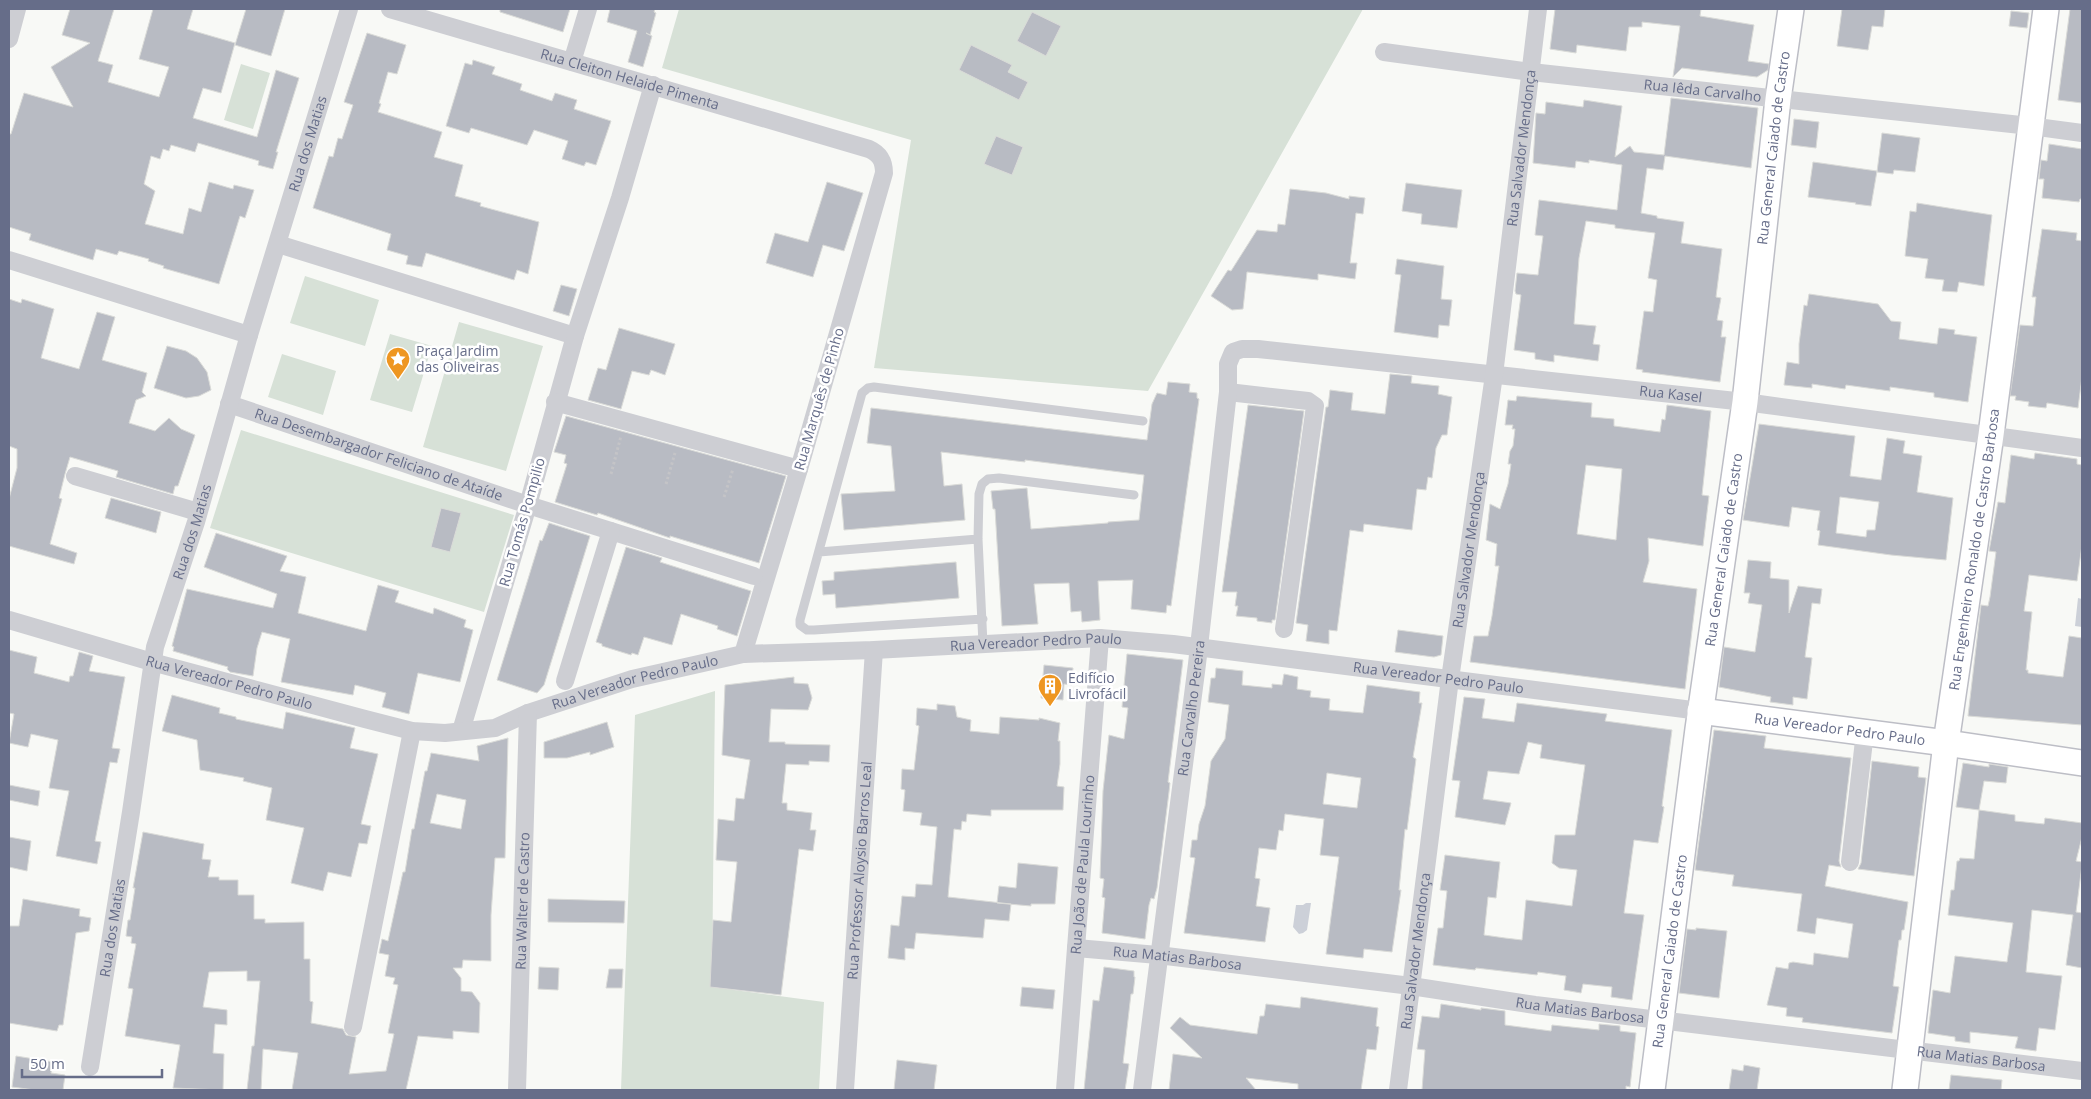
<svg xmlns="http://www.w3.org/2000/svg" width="2091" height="1099" viewBox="0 0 2091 1099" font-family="'Open Sans',sans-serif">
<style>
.green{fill:#d7e1d7}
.water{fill:#ccd0d8}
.building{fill:#b8bbc3;stroke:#dadbd8;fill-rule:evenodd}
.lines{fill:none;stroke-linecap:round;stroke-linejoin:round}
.secondary-casing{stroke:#bdbec6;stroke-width:28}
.path{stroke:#c4c4c7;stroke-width:3;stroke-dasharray:2.5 2.5;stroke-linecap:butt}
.lane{stroke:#cdced3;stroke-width:9}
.street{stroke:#cdced3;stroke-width:18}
.secondary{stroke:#fff;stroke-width:25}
.labels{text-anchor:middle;stroke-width:5;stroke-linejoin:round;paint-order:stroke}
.street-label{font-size:14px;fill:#666d89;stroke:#fff}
.poi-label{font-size:14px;fill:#666d89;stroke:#fff;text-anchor:start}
</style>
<rect width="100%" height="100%" fill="#f8f9f6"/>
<path class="green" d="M679,9H1363L1148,391L874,368L911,140L662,68Z
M241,64L270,73L253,129L224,120Z
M305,276L379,300L365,346L290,323Z
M459,322L543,346L506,471L423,447Z
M390,334L432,346L412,412L370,400Z
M282,354L336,371L323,415L268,397Z
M241,430L514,515L484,612L210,528Z
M715,691L712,987L824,1002L819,1090H621L635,715Z"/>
<path class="water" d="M2078,598L2082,599V627L2075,626Z
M1306,903H1311L1307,930L1303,933L1299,934L1293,927L1296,905H1303Z"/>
<path class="building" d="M70,9H114L98,61L113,65L108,82L159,97L169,67L139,59L153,9H193L187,29L235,43L221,93L203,88L193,118L257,137L276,70L299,78L276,152H278L273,169L258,165L259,161L198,143L195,152L171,145L169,151L163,149L160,159L151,156L144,184L155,191L145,224L183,234L189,208L201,212L209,182L233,189L234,185L254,190L245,218L240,216L219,284L163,268L164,266L148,261L149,259L119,251L117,255L96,249L93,260L29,240L31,234L9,227V134H11L24,93L73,107L51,67L90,43L62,35Z
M246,9H285L271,56L235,45Z
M500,9H570L563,32L500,12Z
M610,9H655L654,12L656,13L650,35L646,33L652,36L643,67L628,62L637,31L607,22Z
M1555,9H1701L1700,16L1754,25L1748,61L1769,64L1768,70L1757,77L1682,68L1673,77L1680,26L1642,22V27H1629L1626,51L1577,45L1576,53L1550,49Z
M1842,9H1885L1883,27L1872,26L1868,50L1837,46Z
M2070,9H2082V103L2058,100Z
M2011,11L2029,13L2027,28L2009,26Z
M1032,12L1061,26L1046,56L1017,41Z
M367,33L406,45L397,74L388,72L379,103L381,104L378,112L442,132L434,157L463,165L455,196L481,203L480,206L539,222L528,274L517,270L514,280L426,253L422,267L406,264L408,256L387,250L391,234L313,208L329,156L333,157L338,138L342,139L353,105L344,102Z
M971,45L1012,65L1008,72L1028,82L1019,100L959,70Z
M473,60L495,67L492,74L522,84L520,90L552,101L555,93L577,100L574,109L611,121L596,165L586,162L584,166L562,159L568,141L534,130L527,145L471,128L469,133L446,126L465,63L472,65Z
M1671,98L1758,108L1751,168L1665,156L1663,170L1647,168L1641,213L1657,216V218L1684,222L1681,243L1722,249L1716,297L1721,298L1717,320L1723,321L1721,337H1726L1720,382L1642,372L1643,370L1636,369L1644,311L1653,312L1657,280L1648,278L1655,233L1615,228V225L1586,221L1579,258L1574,324L1596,326L1593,344L1600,345L1598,361L1554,355V362L1535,359V353L1514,350L1521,295L1516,294L1515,291L1517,273L1538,275L1543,236L1535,235L1539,200L1617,210L1622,165L1589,160V163L1576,161L1575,168L1533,163L1536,113L1545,114L1546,102L1583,107L1584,100L1622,106L1615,157L1630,146L1634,152L1664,155Z
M1794,119L1819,122L1816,148L1791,145Z
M1882,133L1920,138L1915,172L1894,170L1893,174L1877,172Z
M996,136L1023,147L1012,175L984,164Z
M2049,144L2082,149V199H2080L2079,202L2042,198L2044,179H2039L2041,160L2047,161Z
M1813,162L1877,171L1871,206L1855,204L1856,203L1808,197Z
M827,182L863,193L844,251L823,245L813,277L766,263L775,233L808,242Z
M1406,183L1462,190L1457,228L1421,224L1422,214L1402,211Z
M1290,189L1326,193L1349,199V196L1365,198L1363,214L1356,213L1350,263H1357L1355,279L1318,274V280L1247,272L1243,309L1232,310L1211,296L1228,270L1231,271L1257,230L1277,232L1278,224L1285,225Z
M1917,203L1992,215L1984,286L1959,282L1957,292L1942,291L1944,280L1925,278L1928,259L1905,256L1910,211L1916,212Z
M2042,229L2077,233L2076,240L2082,241V377L2078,408L2047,403L2046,408L2028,406L2029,402L2015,400L2016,396H2010L2020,325L2033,326L2036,297H2032Z
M1397,259L1444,266L1441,299L1452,300L1449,326L1439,325L1438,338L1394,332L1401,275L1395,274Z
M561,285L577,289L569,316L553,311Z
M1809,294L1878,304L1891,321L1901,322L1899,339L1937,344L1939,328L1955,330L1954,334L1977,337L1968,402L1934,397V393L1890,387V391L1846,385L1845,389L1812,384V388L1784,385L1787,362L1799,364V344L1804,305L1807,306Z
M9,299L21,303L22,299L54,309L41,358L79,369L97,312L115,317L102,360L147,373L142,392L146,396L136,400L129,423L155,431L169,418L181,429L195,435L178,486H175L173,494L116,477L118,471L70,457L65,474L59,498L62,499L50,544L77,553L74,564L9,546V499L17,468V449L9,446Z
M619,328L675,344L665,375L651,370L649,375L632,371L621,409L588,400L598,368L606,370Z
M167,346L186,351L197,358L207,372L211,390L199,396L186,398L154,388Z
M1390,374L1412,376L1411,383L1439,386L1438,394L1452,397L1447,435H1442L1436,448L1432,478L1428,477L1426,490L1417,489L1412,530L1364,524L1363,532L1350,530L1337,631L1329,630V644L1306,641L1308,625L1296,623L1326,407H1328L1330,390L1353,393L1351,410L1385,414Z
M1168,382L1190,384L1189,392L1197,393V398L1199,399L1171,606L1167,605L1166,613L1131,609L1133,580L1098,581L1100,620L1082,622L1081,611L1071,612L1069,583L1034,584L1038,624L1002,626L995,509H993L991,491L1027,488L1031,529L1108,523V522L1139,520L1144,475L1025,460V462L941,452L944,486L962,484L965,520L844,530L841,494L895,491L891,446L867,443L871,408L1147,440L1152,404L1157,393L1166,395Z
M1517,396L1592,403L1591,417L1614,419V426L1660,432L1662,419L1665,420L1667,405L1711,411L1702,495L1709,496L1703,546L1648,538L1649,561L1643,582L1697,589L1685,689L1470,662L1474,636H1488L1492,616L1499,566H1495L1497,544L1486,540L1490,504L1500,509L1508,484L1511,464H1508L1510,451L1513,446L1515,429H1512L1513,425H1505L1508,400L1516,401ZM1586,465L1622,469L1616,540L1577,534Z
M1248,405L1304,411L1275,620H1272V623L1257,621V618L1236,616L1238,606H1235L1237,592H1222Z
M566,416L786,476L759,563L670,536V538L598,513L597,515L555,502L567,464L564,463L566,455L554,452Z
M1759,424L1855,436L1850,476L1881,480L1887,438L1905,441L1903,453L1922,456L1917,492L1953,498L1946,560L1891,555L1818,545L1820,531L1817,530L1820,511L1792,507L1789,527L1743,520ZM1840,497L1879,502L1875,530H1867L1866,537L1836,533Z
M2035,453L2077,459V464L2082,465V545L2077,581L2029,575L2024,611L2032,612L2026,670H2028V673L2063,677L2069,636L2082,638V725L1968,716L1981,605L1988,606L1990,597L1996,552L1989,551L1998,502L2005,503L2011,455L2034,459Z
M111,498L161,512L156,533L105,518Z
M441,508L461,513L450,552L431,547Z
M549,523L590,536L544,685L537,693L497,680L540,540L542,541Z
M216,533L287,556L280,571L306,577L298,613L366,631L378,585L399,591L395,602L433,614L434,608L466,620L464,627L473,630L460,682L418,673L409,714L382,707L386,693L355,685L353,695L281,682L290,639L262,632L257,648L253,676L230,672L227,669L228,667L173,651L174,647L172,646L187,589L273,608L277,594L204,567Z
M626,547L662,558L660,562L751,591L737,636L717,629L718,626L681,614L672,645L644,637L638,655L632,653L631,655L602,646V644L596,642Z
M1748,560L1771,562L1770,578L1789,580V613L1798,586L1822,589L1820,604L1812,603L1805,657L1812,658L1807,699L1793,697V705L1770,702L1771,697L1719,687L1724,647L1755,652L1762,605L1748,603L1750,593H1744Z
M956,562L959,598L836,608L835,594L823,595L822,581L834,580V572Z
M1398,630L1443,636L1441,655L1434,657L1395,652Z
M9,650L37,657L34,673L69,682L70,676H73L79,652L93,656L89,671L125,677L112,748L120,749L117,763L110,762L95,841L101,842L97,864L56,856L69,791L49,788L58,740L31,734L28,747L9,743L14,714L9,713Z
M1127,654L1183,660L1168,782L1170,783L1169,792L1157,888L1154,899L1151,898L1149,905L1145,939L1102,933L1105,898L1102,897L1104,879L1100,878L1103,791L1109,735L1124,739L1128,708L1122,707Z
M1044,665L1073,668L1072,685L1064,684L1063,700L1041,698Z
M1216,668L1243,671L1242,685L1272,688V684L1282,685L1284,674L1298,677L1297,689L1311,691L1310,697L1330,699L1329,710L1363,713L1367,685L1420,692L1419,703H1422L1413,757L1416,759L1407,830L1405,829L1399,890H1401L1392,952L1364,949L1363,958L1326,954L1339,857L1320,855L1324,819L1285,814L1283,831L1279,830L1276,850L1259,848L1255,878L1260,879L1256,906L1270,908L1265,942L1184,933L1195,858L1190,857L1192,840H1197L1199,824L1205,806L1211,761L1225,739L1229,705L1208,702L1211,678H1215ZM1327,773L1361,778L1357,808L1323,804Z
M794,677V683L808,684L812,698L808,710L771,709L769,742H785V744L830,745L829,762L809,761V765L786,764L782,803H787V810L812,813L810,830H816L813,851L799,849L781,995L710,987L713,920L731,922L737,862L716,860L718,819L734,821L736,798L744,799L750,760L722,755L725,685Z
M172,695L220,708L219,713L236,717V719L283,729L286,712L355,728L350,748L378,754L361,824L371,826L367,844L359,843L351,877L328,872L323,891L291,883L304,828L266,820L272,788L243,781L244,778L200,770L197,740L162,731Z
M1464,697L1485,699L1482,718L1514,722L1517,703L1607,714L1605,721L1672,730L1662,806L1664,807L1658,843L1634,840L1624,913L1644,915L1632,1000L1611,997L1612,987L1583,984L1581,993L1564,990L1566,976L1538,972L1537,975L1476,968L1475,970L1433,965L1438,928H1443L1447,891L1440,890L1445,855L1500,862L1496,898L1488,897L1484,935L1505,938L1522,940L1526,900L1572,906L1577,870L1559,868L1552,863L1555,835H1575L1585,765L1540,758L1542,745L1528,742L1519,774L1488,771L1483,799L1511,803L1505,825L1455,817L1460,781L1452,780Z
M937,704L955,706L957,717L971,720L970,731L999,734L1000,717L1039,720V718L1060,723L1058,741H1060V764L1057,786L1064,787L1063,810H991V816L967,814L966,822L962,821L961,830L954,829L948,897L1011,904L1009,921L985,919L983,938L916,933L914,949L905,948V960L888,958L891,925L899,926L902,896L915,897L916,884L932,885L937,827L920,825L922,813L903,811L905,790L901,789L902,769L914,770L919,726L916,725L917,708L937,710Z
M607,722L614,747L590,755V752L567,758H544V742Z
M1714,730L1766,736L1764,748L1851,758L1839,861L1841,867L1829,865L1825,886L1908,902L1904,930H1902L1901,940H1899L1893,986L1899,987L1892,1033L1802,1022L1803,1018L1786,1016L1787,1008L1767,1005L1776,967L1788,969L1789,963L1793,962L1813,965L1814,953L1848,958L1853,924L1817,918L1815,934L1797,931L1802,894L1732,886L1734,875L1695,870Z
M508,738L505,858H495L491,915V961L463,960L462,968H453L461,978V991L472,992L480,1003L479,1033L453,1031V1039L418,1036L406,1090H292L298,1053L263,1049L261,1090H247L252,1046H254L260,981H247V971L209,972L203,1007L227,1010V1025L215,1024L213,1053L224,1054L223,1090L173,1088L180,1045L125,1036L133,989L128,988L136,944L131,943L132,937L126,936L128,920H130L135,888H133L143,832L204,844L202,859L211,860L208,877H219V880H238V895H254V919H265V923L304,922V959H310V1001L313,1002L311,1023L343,1029L346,1035L356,1037L349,1074L386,1071L394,1034L388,1033L398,985L393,984L395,978L385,976L389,955L379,953L382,939L388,941L403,872H405L412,829H414L425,771H427L431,753L479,761L477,746ZM437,794L466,800L461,829L430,823Z
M1872,761L1919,767L1918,777L1926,778L1914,876L1858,869L1861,863Z
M1963,763L1989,767V764L2008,767L2006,783L1984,781L1979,810L2015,815V821L2044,824L2045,818L2082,823V837L2076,861L2082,862V865L2076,912L2082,913V968L2066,965L2073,915L2032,910L2026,972L2062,976L2055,1030L2039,1028L2036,1051L2015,1048L2018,1037L1970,1032V1043L1955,1041V1037L1928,1033L1933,990L1950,993L1955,956L2007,962L2013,923L1948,915L1951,890H1954L1957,861H1959L1960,858L1974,859L1979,810L1956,807Z
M9,785L40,791L38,806L9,800Z
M9,837L31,841L27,871L9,867Z
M1018,863L1058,867L1055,904H1031V906L997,903L999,886L1016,888Z
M23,899L80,909L79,916L91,918L89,931L76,933L63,1025H59L57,1031L9,1023V926H19Z
M548,899L625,901L624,923L548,922Z
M1696,928L1727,931L1719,998L1679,993L1687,929L1696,930Z
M539,967L559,968L558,990L538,989Z
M1104,967L1134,971V977H1135L1133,994H1131L1123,1063L1129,1064L1125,1090H1084L1093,1000L1099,1001Z
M609,969H623L622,988H606Z
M1022,987L1055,990L1053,1009L1020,1006Z
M1301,997L1378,1008L1376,1026L1379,1027L1376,1050L1367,1049L1361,1090H1298V1084L1246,1078L1256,1090H1169L1173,1054L1202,1058L1170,1028L1180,1017L1190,1025L1257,1034L1260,1016H1264L1266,1004L1300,1008Z
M1441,1004L1481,1010V1008L1505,1011V1025L1551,1031L1552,1025L1599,1030V1024L1620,1026V1031L1636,1033L1630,1087L1626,1086V1090H1422L1425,1050L1417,1049L1422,1016L1439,1018Z
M16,1056L53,1062L51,1073L65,1075L63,1090H35L12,1087Z
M897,1060L937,1065L934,1090H894Z
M1744,1065L1760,1068L1757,1090H1729L1732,1069L1743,1071Z
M1951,1075L2002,1080L2001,1090H1949Z"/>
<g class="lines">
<defs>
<g id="secondary">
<path id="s12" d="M1700,711L1946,743L2082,763"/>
<path id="s13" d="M1652,1090L1698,729L1745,402L1778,99L1791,9"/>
<path id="s14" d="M1905,1090L1946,743L1991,435L2046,9"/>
</g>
</defs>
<use href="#secondary" class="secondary-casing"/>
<path class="path" d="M611,474L621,436
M666,484L675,453
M724,497L733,469"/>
<path class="lane" d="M819,552L978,539
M983,619L814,630H807L800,625V620L862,393L868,388L874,387L1143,421
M983,644L978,539L979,494L982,484L988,479L999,478L1134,495"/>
<g class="street">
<path id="s1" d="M390,9L869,149C880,154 884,161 884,173L799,469L743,654"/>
<path d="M9,39L17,9"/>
<path id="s2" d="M1384,52L1531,72L2030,126L2082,133"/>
<path d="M572,62L588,9"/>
<path d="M278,244L575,336L528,505L461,731"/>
<path d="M9,260L249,335"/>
<path d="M575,336L620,198L653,85"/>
<path d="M1228,392L1308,401L1315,406L1284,629"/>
<path d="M555,402L799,469"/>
<path id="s3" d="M229,404L528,505L754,576"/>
<path d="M75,476L198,512"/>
<path id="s4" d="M9,620L152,662L365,719L412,731L445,733L495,728L528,713L632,679L743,654L874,650L1100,638L1173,644L1700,711"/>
<path d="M565,681L611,531"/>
<path d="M1850,862L1865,732"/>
<path id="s5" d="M1076,948L1158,955L1411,986L1535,1005L2082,1071"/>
<path d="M353,1027L412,731"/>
<path id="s6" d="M90,1067L131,812L155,647L196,522L249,335L349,9"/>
<path id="s7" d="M517,1090L528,713"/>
<path id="s8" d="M845,1090L874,650"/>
<path id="s9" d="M1065,1090L1100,638"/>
<path id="s10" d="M1142,1090L1197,664L1228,392V364L1233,352L1242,349H1258L1745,402L2082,448"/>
<path id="s11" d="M1398,1090L1450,679L1494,375L1538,9"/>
</g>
<use href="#secondary" class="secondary"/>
</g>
<defs>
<symbol id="sight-pin" viewBox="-11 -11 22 30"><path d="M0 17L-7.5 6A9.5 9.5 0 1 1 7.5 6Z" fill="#ee9621" stroke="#fff"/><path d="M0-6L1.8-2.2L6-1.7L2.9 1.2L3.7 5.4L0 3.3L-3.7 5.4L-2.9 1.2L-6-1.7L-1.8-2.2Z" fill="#fff"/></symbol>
<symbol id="building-pin" viewBox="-11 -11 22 30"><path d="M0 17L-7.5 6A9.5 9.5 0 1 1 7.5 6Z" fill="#ee9621" stroke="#fff"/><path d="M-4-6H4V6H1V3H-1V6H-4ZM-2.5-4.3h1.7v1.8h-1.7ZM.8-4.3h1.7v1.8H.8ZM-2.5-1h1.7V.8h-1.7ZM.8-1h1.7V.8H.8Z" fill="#fff"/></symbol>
</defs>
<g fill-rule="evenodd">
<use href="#sight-pin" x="384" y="345" width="28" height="38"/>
<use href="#building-pin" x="1036" y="672" width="28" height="38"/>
</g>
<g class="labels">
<g class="street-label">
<text dy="5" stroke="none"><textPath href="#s1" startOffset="250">Rua Cleiton Helaide Pimenta</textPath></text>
<text dy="5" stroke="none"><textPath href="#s2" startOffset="321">Rua Iêda Carvalho</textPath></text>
<text dy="5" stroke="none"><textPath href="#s6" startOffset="951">Rua dos Matias</textPath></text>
<text dy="5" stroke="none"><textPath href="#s11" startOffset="950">Rua Salvador Mendonça</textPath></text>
<text dy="5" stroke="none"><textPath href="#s13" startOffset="950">Rua General Caiado de Castro</textPath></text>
<text dy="5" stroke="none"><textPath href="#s10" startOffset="1185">Rua Kasel</textPath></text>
<text transform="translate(819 399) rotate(-74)" y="5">Rua Marquês de Pinho</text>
<text dy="5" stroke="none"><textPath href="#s3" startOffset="158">Rua Desembargador Feliciano de Ataíde</textPath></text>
<text transform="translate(522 522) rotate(-74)" y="5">Rua Tomás Pompilio</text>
<text dy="5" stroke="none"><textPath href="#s6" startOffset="546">Rua dos Matias</textPath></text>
<text dy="5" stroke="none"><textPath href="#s14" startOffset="545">Rua Engenheiro Ronaldo de Castro Barbosa</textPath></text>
<text dy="5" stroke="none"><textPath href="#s11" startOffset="545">Rua Salvador Mendonça</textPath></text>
<text dy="5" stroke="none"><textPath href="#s13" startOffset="545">Rua General Caiado de Castro</textPath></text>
<text dy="5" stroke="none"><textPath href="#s4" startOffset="1054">Rua Vereador Pedro Paulo</textPath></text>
<text dy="5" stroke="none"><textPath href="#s4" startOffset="1459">Rua Vereador Pedro Paulo</textPath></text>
<text dy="5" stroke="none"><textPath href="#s4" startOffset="229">Rua Vereador Pedro Paulo</textPath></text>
<text dy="5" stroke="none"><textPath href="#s4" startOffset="649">Rua Vereador Pedro Paulo</textPath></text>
<text dy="5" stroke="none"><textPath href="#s10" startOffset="385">Rua Carvalho Pereira</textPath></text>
<text dy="5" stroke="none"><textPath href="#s12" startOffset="141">Rua Vereador Pedro Paulo</textPath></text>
<text dy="5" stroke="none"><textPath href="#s9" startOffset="226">Rua João de Paula Lourinho</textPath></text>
<text dy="5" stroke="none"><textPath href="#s8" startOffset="220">Rua Professor Aloysio Barros Leal</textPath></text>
<text dy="5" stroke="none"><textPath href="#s7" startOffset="189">Rua Walter de Castro</textPath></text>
<text dy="5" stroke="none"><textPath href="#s6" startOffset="141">Rua dos Matias</textPath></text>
<text dy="5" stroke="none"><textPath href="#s11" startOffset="140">Rua Salvador Mendonça</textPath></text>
<text dy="5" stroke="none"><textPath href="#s13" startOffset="140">Rua General Caiado de Castro</textPath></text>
<text dy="5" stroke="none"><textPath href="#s5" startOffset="102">Rua Matias Barbosa</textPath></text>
<text dy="5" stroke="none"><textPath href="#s5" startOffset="508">Rua Matias Barbosa</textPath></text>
<text dy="5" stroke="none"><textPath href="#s5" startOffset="912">Rua Matias Barbosa</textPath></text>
</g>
<g class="poi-label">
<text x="416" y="356">Praça Jardim<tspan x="416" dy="16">das Oliveiras</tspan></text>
<text x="1068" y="683">Edifício<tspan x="1068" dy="16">Livrofácil</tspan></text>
</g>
</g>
<rect width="2091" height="1099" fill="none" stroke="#666d89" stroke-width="20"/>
<path d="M22 1069v8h140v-8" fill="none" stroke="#666d89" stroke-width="2.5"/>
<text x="30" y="1069" font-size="15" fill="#666d89" stroke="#ffffff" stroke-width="4" paint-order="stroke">50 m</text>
</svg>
